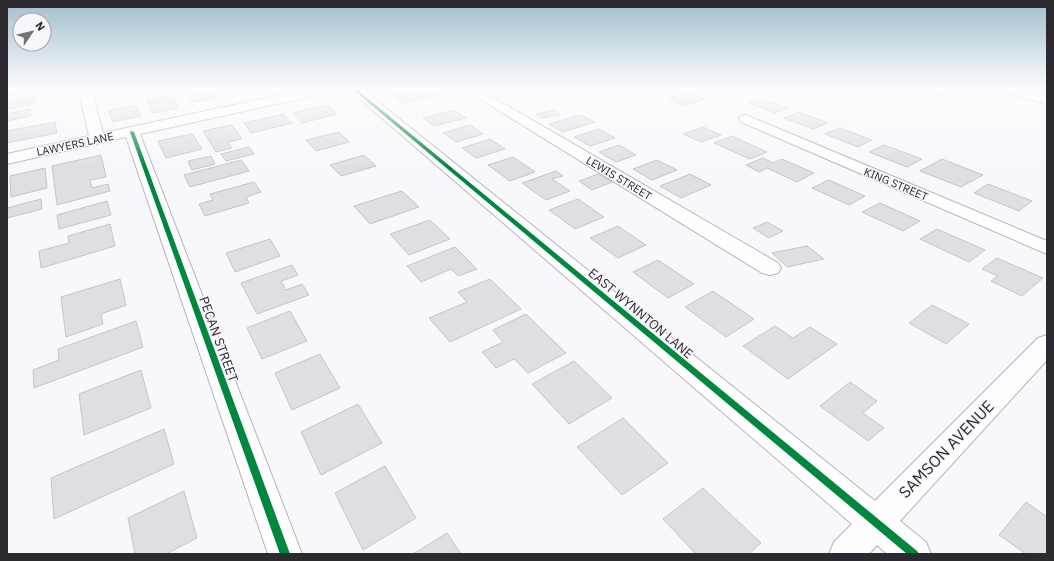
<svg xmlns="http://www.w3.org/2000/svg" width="1054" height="561" viewBox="0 0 1054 561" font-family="'IBM Plex Sans',sans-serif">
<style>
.building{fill:#dfdee3;stroke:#c5c4c9}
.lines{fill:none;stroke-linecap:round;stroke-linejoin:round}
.minor-casing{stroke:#b5b4b9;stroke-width:2}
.minor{fill:#fefefe;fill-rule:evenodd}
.cycleway-casing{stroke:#f7f6fc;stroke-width:2}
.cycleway{fill:#00873e;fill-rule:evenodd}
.labels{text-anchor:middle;stroke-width:3;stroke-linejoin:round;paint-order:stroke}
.far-street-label{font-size:11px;fill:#2c2a30;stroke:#f7f6fc}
.street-label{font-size:13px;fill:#2c2a30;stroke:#f7f6fc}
.near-street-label{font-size:16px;fill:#2c2a30;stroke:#f7f6fc}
</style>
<rect width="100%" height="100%" fill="#f8f7fb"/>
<path class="building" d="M34,88V91L7,96V89Z
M194,88H213L219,97L193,102L185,90Z
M241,88H265L245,92Z
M420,88H430L439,94L403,103L392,95Z
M916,88H943L955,91L944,96Z
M689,92L704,99L684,106L668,99Z
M171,95L178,108L153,113L147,100Z
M34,96L35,104L7,109V101Z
M763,99L788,108L775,113L749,103Z
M136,105L141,116L113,122L109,111Z
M327,105L337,114L302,123L293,113Z
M30,109L31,116L7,121V114Z
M454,110L466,118L434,126L423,118Z
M555,110L560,115L541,118L536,114Z
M799,112L828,123L813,129L784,118Z
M284,114L292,123L251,133L244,123Z
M580,115L595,122L563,132L549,124Z
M55,122L57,133L7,143V131Z
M232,125L242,139L228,142L232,148L216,152L203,131Z
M470,125L483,134L456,142L443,133Z
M703,127L721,135L701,142L683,134Z
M840,128L872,140L858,147L825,134Z
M599,129L615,138L590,146L574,137Z
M339,132L349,142L316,151L306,140Z
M192,134L202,149L166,158L158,141Z
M732,136L767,152L750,159L714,143Z
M490,139L505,149L476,158L462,148Z
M619,145L636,155L616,162L599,152Z
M884,145L922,159L907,167L869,152Z
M249,147L254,154L226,161L221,154Z
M101,155L106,177L90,180L92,188L108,184L110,191L57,205L52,166Z
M364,155L376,166L341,176L330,165Z
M211,156L215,164L192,170L188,161Z
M513,157L535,172L510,181L488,165Z
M763,158L773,163L782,159L814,173L797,182L767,168L759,172L746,165Z
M942,159L983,175L961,187L920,171Z
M241,160L249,171L190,187L184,175Z
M657,160L677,170L652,180L633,169Z
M45,168L47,188L11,197L10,176Z
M556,171L563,176L552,179L570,191L546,200L522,183Z
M598,174L612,182L592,190L579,181Z
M690,174L711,185L681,198L660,186Z
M829,180L865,196L849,205L812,188Z
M254,182L261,192L246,197L249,203L205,216L199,204L213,200L210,194Z
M988,184L1032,201L1019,211L974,193Z
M402,191L419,207L370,224L354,206Z
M41,199L42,209L7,218V208Z
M578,199L604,217L575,229L549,210Z
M107,201L111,215L59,229L57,215Z
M880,203L920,221L903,231L862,212Z
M430,220L450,239L409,255L390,234Z
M767,222L783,231L769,238L753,228Z
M110,224L115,246L41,268L39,251L69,243L68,236Z
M618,226L646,245L618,258L590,238Z
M937,229L985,250L969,262L920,239Z
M270,239L280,256L235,272L226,253Z
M807,246L824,259L787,267L772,253Z
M455,247L477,269L458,276L451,269L421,282L407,266Z
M997,258L1043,278L1022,296L991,281L998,276L982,269Z
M658,260L694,284L668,298L633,272Z
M292,265L298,275L281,281L286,290L302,284L309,295L257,314L241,283Z
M120,279L126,305L101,314L103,324L66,337L61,297Z
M490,279L521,309L450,342L429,318L467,302L458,292Z
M713,291L754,319L726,337L685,307Z
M932,305L969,324L946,344L909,323Z
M290,311L307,341L262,359L247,328Z
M526,314L566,353L528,373L514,359L496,368L482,352L503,342L493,330Z
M136,321L143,347L34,388L33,370L59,360L58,349Z
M775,326L793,338L810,327L837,344L788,379L743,346Z
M320,354L340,388L292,410L275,373Z
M574,361L612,398L569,424L532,384Z
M141,370L151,408L84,435L79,394Z
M850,382L877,401L863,413L884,428L868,441L820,406Z
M358,404L382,443L321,475L301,432Z
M623,418L668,463L622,495L577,447Z
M164,429L174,464L54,519L51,478Z
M385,466L416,518L363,550L335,493Z
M703,488L761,543L749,554H696L663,519Z
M184,491L197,538L166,554H135L128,518Z
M1026,502L1047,517V554H1026L999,535Z
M447,533L461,554H413Z"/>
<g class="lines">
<defs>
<path id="minor" d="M78,88H91L103,133L313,88H337L331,92L140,134L302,554H268L126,137L7,164V154L89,136Z
M347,88H361L875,501L1038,338L1047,335V360L900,521L926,542L931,554H887L877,545L869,554H829L834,542L852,524Z
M462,88H477L778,263L781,268L778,273L770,275L762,273Z
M998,88H1019L1047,96V104L999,91Z
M746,115L1047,241V254L741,122L739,119L741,116Z"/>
</defs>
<use href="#minor" class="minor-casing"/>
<use href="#minor" class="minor"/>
<defs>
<path id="cycleway" d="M351,88H355L917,551L919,554H907Z
M131,131L134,132L290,554H280L130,132Z"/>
</defs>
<use href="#cycleway" class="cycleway-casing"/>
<use href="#cycleway" class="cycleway"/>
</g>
<linearGradient id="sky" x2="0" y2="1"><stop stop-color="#a0becb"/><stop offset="0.53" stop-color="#fcfbfd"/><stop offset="1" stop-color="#fcfbfd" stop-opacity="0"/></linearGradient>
<rect width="1054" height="167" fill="url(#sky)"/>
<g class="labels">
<g class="far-street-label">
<text transform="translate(75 144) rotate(-12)" y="4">LAWYERS LANE</text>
<text transform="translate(619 178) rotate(31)" y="4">LEWIS STREET</text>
<text transform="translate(896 184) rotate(23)" y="4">KING STREET</text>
</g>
<g class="street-label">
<text transform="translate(641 313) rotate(40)" y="5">EAST WYNNTON LANE</text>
<text transform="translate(219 339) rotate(70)" y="5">PECAN STREET</text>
</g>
<g class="near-street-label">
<text transform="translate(946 449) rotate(-46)" y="6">SAMSON AVENUE</text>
</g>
</g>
<rect width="1054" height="561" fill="none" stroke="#2c2a30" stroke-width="16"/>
<g transform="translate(32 32) rotate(55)"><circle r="19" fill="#f7f6fc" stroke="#a6a4aa"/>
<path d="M0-3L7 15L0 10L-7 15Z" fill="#737277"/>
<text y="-6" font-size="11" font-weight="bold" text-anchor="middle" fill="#2c2a30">N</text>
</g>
</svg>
